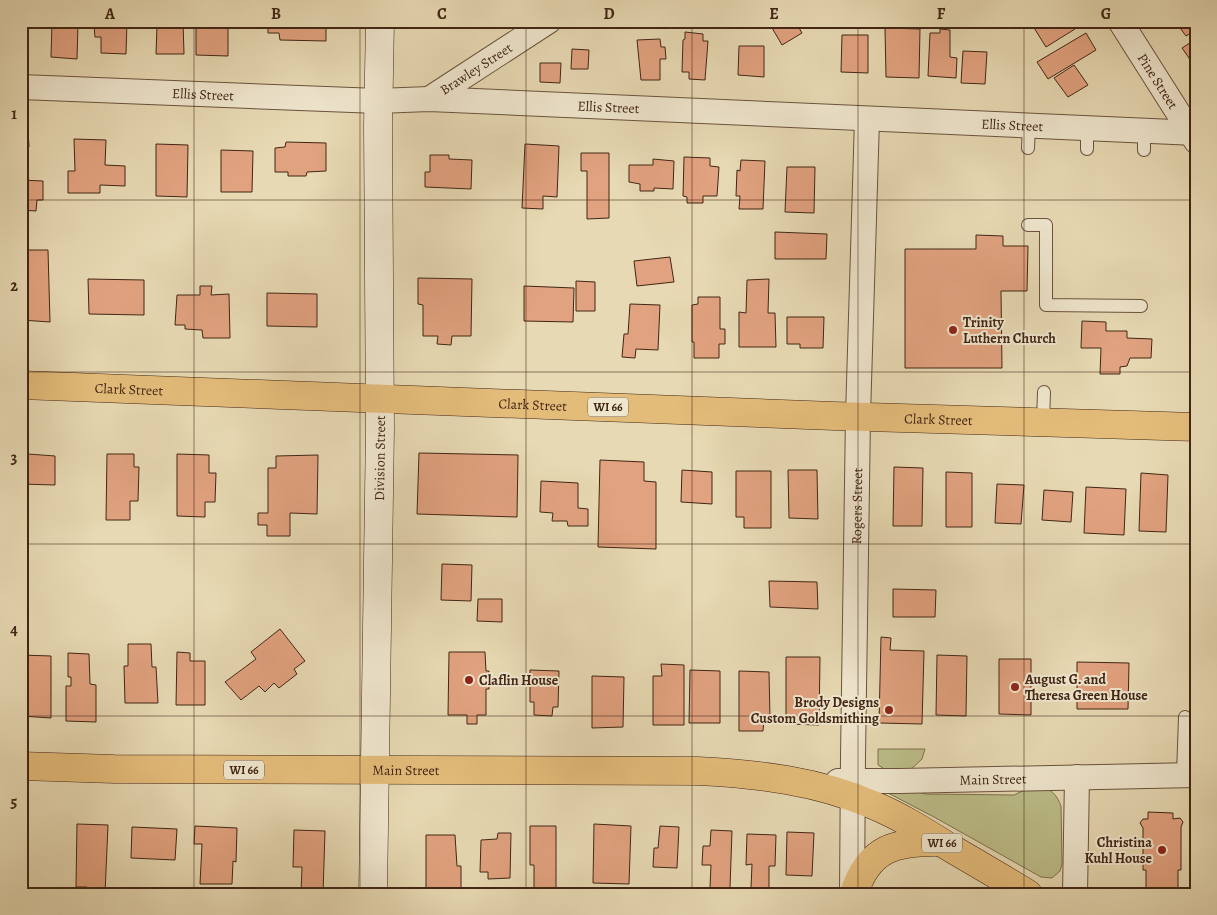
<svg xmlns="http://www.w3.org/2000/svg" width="1217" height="915" viewBox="0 0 1217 915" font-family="Alegreya,serif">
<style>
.green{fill:#bcbd88;stroke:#7f724e}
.building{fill:#e1a27f;stroke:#422615}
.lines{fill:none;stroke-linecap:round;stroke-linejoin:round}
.service-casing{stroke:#6b533c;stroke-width:14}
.minor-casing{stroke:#6b533c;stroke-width:26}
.secondary-casing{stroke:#422615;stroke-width:29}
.primary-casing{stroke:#422615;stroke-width:29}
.service{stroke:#efe6ce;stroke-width:12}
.minor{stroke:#efe6ce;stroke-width:24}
.secondary{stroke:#efe6ce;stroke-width:28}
.primary{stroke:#e4bc7a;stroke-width:28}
.grid{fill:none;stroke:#422615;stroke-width:1;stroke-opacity:0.55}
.poi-dot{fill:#8f2418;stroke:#efe6ce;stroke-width:2}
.labels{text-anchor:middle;stroke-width:4;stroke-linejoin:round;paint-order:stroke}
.shield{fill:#efe6ce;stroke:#76604c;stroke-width:1}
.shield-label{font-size:12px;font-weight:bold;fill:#422615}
.street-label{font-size:14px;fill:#422615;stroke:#efe6ce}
.poi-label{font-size:14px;font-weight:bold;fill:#422615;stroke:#efe6ce;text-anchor:start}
.neatline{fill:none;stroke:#422615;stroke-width:2}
.grid-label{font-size:16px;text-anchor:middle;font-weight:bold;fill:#422615}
</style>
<rect width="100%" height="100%" fill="#e7d9b3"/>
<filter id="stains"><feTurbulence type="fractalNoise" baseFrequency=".004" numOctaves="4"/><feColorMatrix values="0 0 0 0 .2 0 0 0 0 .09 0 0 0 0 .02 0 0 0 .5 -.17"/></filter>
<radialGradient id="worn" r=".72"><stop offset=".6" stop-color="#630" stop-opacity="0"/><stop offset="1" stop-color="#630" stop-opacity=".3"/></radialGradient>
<path class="green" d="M878,749H925L922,759L908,772L886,775L883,768L878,765Z
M1044,787C1054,792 1057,796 1061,806L1062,864L1060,871L1052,878L1041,877L934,817L888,793L887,791H913L926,794L1014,795L1029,788Z"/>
<path class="building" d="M101,21H127L126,54L101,53V37H95L94,25H101Z
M143,21H183L184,54H156L157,26L143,25Z
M196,21H228V56L196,55Z
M268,21H326V41L280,40L279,33H268Z
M428,21H456V28L428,27Z
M660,21H677L665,29Z
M768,21H795L802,33L782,45Z
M1009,21H1025L1014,29Z
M1033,21H1081L1083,24L1046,47L1031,23Z
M1175,21H1196V30L1186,36Z
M52,23L78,24L77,59L51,57Z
M885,28L920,29L919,78L886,77Z
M940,29L950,30V57L957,58L956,78L928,76L930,33H940Z
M685,32L703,34V41H708L705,80L689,79V72H682L683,40L685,39Z
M1086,33L1096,50L1048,79L1037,62Z
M842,35H868V73L841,72Z
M660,39L661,47H665L666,59H660V80H641L637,40Z
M1196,39V68L1182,48Z
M739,46H764V77L738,75Z
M572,49L589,50L588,69H571Z
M963,51L987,52L985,84L961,83Z
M540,63H561L560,83L540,82Z
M1074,65L1088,85L1068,97L1054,78Z
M21,130L28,131L29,147L21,148Z
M74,139L106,140L105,165L125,166V186L100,185V193H68V171H75Z
M286,142L326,143V171L307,172L306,176H288V172H275V148L285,147Z
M156,144L188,145L187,197L156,196Z
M525,144L559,146L557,197L543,196V209L522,208Z
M221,150L253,151L252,192H221Z
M581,153H609V218L587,219V171H581Z
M430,155H449V159L472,160L471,189L425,187V172H430Z
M684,157L710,158V166L719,167L717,196H703V203H687V197L683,196Z
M653,159L674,161L673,189L654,188V191H640V184L629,182V165H653Z
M741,160L765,161L763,209H739L740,196H736L737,170L740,171Z
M787,167H815L814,213L785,212Z
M21,180L43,181V200H37L36,211L21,210Z
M775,232L827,234L826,259H775Z
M976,235L1003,236V246H1028L1027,291H1001L1002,368H905V249H976Z
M21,250H48L50,322L21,320Z
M670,257L674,282L637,286L634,261Z
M418,278L472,279L471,336H452L451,345L437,344L438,336H423V305L418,304Z
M88,279L144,280V315L89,314Z
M769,279L768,313H775L776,347H739V312L746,313L747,280Z
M576,281L595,282V311H576Z
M200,286H212L211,295L229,294L230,338H203L202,330L185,329V325H175L177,295H200Z
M524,286L574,288L573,322L524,321Z
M267,293L317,294V327L267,326Z
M698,297H720V329H725V344H719V358H694V342H692V305L698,304Z
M630,304L660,305L658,350L636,349L635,358L622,357L624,334H628Z
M787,317H824L823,348H800V344H787Z
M1082,321L1106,322V331H1127V338L1152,339L1151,358H1130L1127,366L1120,367V374H1100L1101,348H1081Z
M21,450H28V454L55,456V485L21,484Z
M419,453L518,455L517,517L417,514Z
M107,454H134V467H139L138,501H130V520H106Z
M177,454L209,455V473H216L215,502H205V517L177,516Z
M318,455L317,514L290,513V536H267V525H258V513H268V468H276V456Z
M600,460L644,462V481L656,482V549L598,547Z
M894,467L923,468L922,526H893Z
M682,470L712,472V504L681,502Z
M788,470H817L818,519L789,518Z
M736,471H771V528H744V517H736Z
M946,472L972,473V527H946Z
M1141,473L1168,475L1166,532L1139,531Z
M541,481L578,483V508L588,509V526H568L567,521H552L553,513L540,512Z
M997,484L1024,485L1021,524L995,523Z
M1086,487L1126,489L1124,535L1084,533Z
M1044,490L1073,492L1071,522L1042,520Z
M442,564L472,565L471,601L441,600Z
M769,581L817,582L818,609L770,607Z
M893,589L936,590L935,617H893Z
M478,599H502V622L477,621Z
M280,629L305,661L294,669L297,674L279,688L274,683L265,692L259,686L241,700L225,682L256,659L251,652Z
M881,637L891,638L890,650L924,651L922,724L879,723Z
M128,644H151L152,667H156L158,703H125L124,666H128Z
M177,652L190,653V661H205V705H176Z
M449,652H485L486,671H489V689H486V715H477V724H467V715H448Z
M68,653L89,654L90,684L96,685V722L66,721V686H71V677H68Z
M21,655L51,656V718L21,716Z
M937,655L967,656L966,716L936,715Z
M786,657H820L819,725L786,724Z
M999,659H1031V715L999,714Z
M1077,662L1129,663L1128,709H1077Z
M661,664L684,665V725H653V676H662Z
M530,670L559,671L558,707H553L552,716L534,715V702H530Z
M690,670L720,671V723H689Z
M739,671L769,672L770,719H764L763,731H739Z
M592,676L624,677L623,727L592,728Z
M1148,812L1173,813V819L1180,818L1183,822L1181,827V870H1178V894H1146V870H1143V828L1140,823L1143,819H1148Z
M77,824L108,825L105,894H87V887H76Z
M594,824L631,826L629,884L593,883Z
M195,826L237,828L236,862L233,861L232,884H200L202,844H194Z
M530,826H556V894H534V865H530Z
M660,826L679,827L677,868L653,867L654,848H658Z
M132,827L177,829L175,860L131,858Z
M294,830L325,831L323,894H301L302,867H293Z
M711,830L732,831L730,888H710L711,865H702L703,846H710Z
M787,832L814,833L812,876L786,875Z
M498,833H511L510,878L488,879V872H480L481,840L497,839Z
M747,834L776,835L775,866H769V889L751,888L752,864L746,865Z
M426,835H455L457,866H461V888H426Z"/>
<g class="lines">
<defs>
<path id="service" d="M1028,148L1029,126
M1087,149V128
M1144,150V131
M1028,225H1046V305L1141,306
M1043,422L1044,392
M1183,775L1185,717"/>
<g id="minor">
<path id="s1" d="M1120,21L1196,141"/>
<path id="s2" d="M21,87L378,101L429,99L1196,133"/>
<path id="s3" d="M429,99L549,21"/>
<path id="s4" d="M838,781H900L1196,775"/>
<path id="s5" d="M852,894L853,757L858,416L867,119"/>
<path d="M1075,894L1077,777"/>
</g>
<g id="secondary">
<path id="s6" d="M373,894L380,428L378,126L380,21"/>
</g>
<g id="primary">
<path id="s7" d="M21,385L834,416L1196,427"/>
<path id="s8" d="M21,766L114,769L698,771C758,774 818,781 873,805C900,816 925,832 949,847C976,863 1002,878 1028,894"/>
<path d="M854,894C868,848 896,841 940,842"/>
</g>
</defs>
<use href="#service" class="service-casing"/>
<use href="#minor" class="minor-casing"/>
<use href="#secondary" class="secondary-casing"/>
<use href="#primary" class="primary-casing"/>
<use href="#service" class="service"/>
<use href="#minor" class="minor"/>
<use href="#secondary" class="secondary"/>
<use href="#primary" class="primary"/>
</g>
<path class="grid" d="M194,21V894M360,21V894M526,21V894M692,21V894M858,21V894M1024,21V894M21,200H1196M21,372H1196M21,544H1196M21,716H1196"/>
<g class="poi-dot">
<circle cx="953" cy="330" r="5"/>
<circle cx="469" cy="680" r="5"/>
<circle cx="1015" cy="687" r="5"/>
<circle cx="889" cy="710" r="5"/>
<circle cx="1162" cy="850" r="5"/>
</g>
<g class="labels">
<g class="shield">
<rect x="588" y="397.5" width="40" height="19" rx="4"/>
<rect x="224" y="760.5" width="40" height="19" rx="4"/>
<rect x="922" y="833.5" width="40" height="19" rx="4"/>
</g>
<g class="shield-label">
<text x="608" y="411">WI 66</text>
<text x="244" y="774">WI 66</text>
<text x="942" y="847">WI 66</text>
</g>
<g class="street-label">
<text dy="5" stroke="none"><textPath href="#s3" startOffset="56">Brawley Street</textPath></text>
<text dy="5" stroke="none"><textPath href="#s1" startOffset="71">Pine Street</textPath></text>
<text dy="5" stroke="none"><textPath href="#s2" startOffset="182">Ellis Street</textPath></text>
<text dy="5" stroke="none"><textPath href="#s2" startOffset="588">Ellis Street</textPath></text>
<text dy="5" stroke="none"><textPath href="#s2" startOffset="992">Ellis Street</textPath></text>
<text dy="5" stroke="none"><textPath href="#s7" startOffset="108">Clark Street</textPath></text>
<text dy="5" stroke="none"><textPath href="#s7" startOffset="512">Clark Street</textPath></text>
<text dy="5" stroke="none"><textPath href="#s7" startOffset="918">Clark Street</textPath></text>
<text dy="5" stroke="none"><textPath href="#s6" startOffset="436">Division Street</textPath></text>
<text dy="5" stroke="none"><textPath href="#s5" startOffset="388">Rogers Street</textPath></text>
<text dy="5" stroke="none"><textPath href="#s8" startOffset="385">Main Street</textPath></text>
<text dy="5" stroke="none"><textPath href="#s4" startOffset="155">Main Street</textPath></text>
</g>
<g class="poi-label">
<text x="963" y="327">Trinity<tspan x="963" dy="16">Luthern Church</tspan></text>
<text x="1025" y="684">August G. and<tspan x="1025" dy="16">Theresa Green House</tspan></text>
<text x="479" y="685">Claflin House</text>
<text x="879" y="707" text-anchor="end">Brody Designs<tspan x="879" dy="16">Custom Goldsmithing</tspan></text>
<text x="1152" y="847" text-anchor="end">Christina<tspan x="1152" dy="16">Kuhl House</tspan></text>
</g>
</g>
<rect width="1217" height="915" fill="none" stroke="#e7d9b3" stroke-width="55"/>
<rect x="28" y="28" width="1162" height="860" class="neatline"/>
<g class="grid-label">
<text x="110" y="19">A</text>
<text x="276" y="19">B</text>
<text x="442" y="19">C</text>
<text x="609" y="19">D</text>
<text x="774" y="19">E</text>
<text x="941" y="19">F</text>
<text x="1106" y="19">G</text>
<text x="14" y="119">1</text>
<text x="14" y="291">2</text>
<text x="14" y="463">3</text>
<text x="14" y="635">4</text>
<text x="14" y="807">5</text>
</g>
<rect width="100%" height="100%" filter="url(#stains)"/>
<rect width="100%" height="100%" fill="url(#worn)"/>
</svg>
